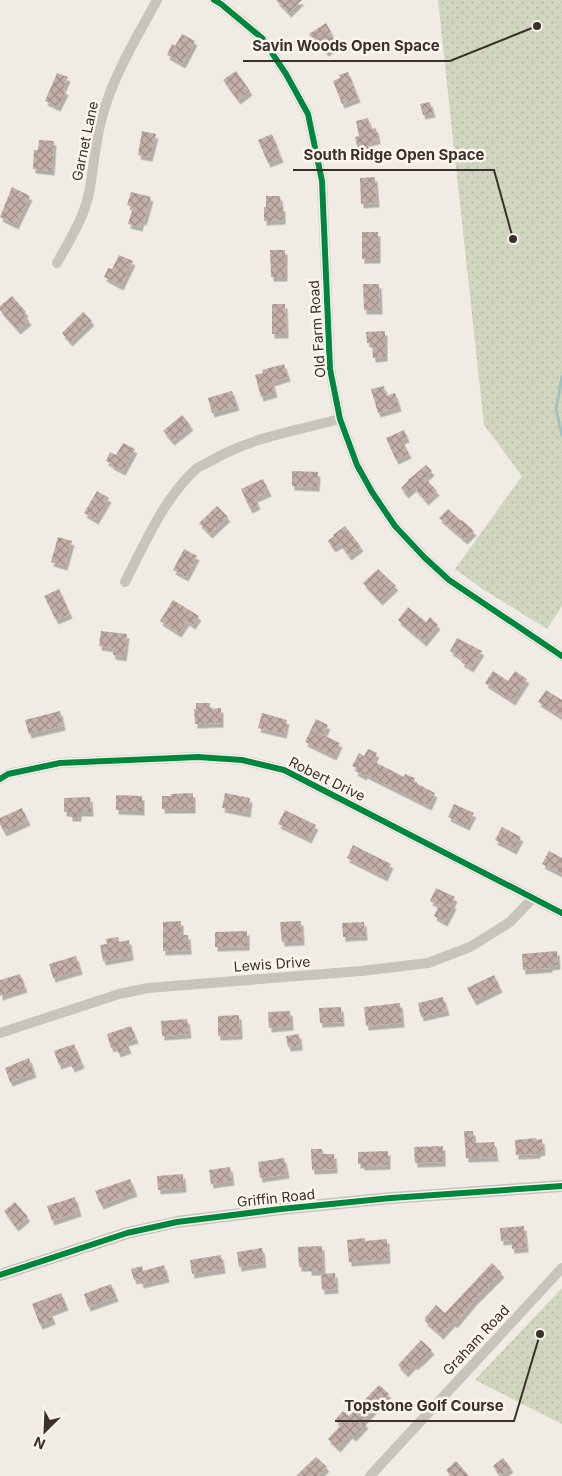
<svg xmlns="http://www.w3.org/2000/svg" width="562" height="1476" viewBox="0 0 562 1476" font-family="Inter,sans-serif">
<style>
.grass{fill:url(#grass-dots)}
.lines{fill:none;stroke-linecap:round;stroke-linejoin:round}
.stream{stroke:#a1c2c1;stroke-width:3}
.building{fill:url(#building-cross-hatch);filter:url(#shadow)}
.minor{stroke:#c9c3be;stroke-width:10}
.tertiary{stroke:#c9c3be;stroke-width:12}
.cycleway-casing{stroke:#fbf5ee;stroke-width:9}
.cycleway{stroke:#00873e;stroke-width:6}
.labels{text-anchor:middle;stroke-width:5;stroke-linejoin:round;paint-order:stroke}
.street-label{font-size:14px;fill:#3b302b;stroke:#fbf5ee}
.leader{fill:none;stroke:#3b302b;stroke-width:2}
.callout-dot{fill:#3b302b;stroke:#fbf5ee;stroke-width:2}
.callout-label{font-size:15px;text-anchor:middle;font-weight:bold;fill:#3b302b;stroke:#fbf5ee;stroke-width:5;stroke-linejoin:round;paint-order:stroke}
</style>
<defs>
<pattern id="grass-dots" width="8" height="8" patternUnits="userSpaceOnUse" patternTransform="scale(1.25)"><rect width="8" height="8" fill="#d1d6bf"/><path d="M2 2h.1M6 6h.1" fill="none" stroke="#b4b8a4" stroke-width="1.8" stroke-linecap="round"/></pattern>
<pattern id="building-cross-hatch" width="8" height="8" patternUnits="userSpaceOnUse" patternTransform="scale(1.25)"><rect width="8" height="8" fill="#c3afa7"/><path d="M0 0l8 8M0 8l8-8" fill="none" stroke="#a08f88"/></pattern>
<filter id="shadow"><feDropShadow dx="2.5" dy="4.5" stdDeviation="0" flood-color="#0004"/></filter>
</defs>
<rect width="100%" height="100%" fill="#f0ebe5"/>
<path class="grass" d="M438,0H562V606L547,629L484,590L455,569L522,476L484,425Z
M562,1288V1424L475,1380Z"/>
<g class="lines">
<path class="stream" d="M562,377L556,409L562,435"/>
</g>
<path class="building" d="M276,0H302L289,13Z
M326,23L331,32L330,33L338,45L326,52L318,40L315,42L309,34Z
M182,34L195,41L183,64L167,55L172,44L175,46Z
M236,71L250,91L238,100L223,80Z
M348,72L358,98L342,104L333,81L340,78L339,75Z
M57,73L68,77L63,89L66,91L58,107L45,101Z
M430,102L433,113L423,115L420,104Z
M368,118L371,129L376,128L378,140L371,141L373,150L359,154L355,137L359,136L356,121Z
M142,131L156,134L150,157L138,155Z
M272,134L281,158L268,163L258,140Z
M39,140L54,141L52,171L33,169L34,150H38Z
M375,177L377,203L361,204L360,178Z
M12,187L30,196L16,225L0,217Z
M131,192L151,197L144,221L142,220L140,227L128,224L133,207L127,205Z
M266,196H280L281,207H283V220L264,221V207H266Z
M362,232H378V259H362Z
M270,250H285V277H271Z
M119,255L133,261L121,286L104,277L108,268L112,269Z
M363,284H379L380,310H364Z
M12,296L26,312L24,314L29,321L18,330L0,310V306Z
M272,304H285L286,334H272Z
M83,312L92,321L70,342L62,333Z
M385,331V357L373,358L372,343H367L366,332Z
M284,364L288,377L272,382L275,393L261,397L255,375L263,373L262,370Z
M384,386L386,396L395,393L399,407L378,413L371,389Z
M232,391L237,406L212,413L208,398Z
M182,415L191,426L172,441L163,431Z
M404,430L407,438L402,440L409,454L396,460L386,438Z
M123,443L135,449L123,471L111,465L112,464L106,461L110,452L116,455Z
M426,465L432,471L425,478L437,491L426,501L414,487L406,494L401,488L408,481V480Z
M292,471L318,472L317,487L292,486Z
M263,479L269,492L255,498L258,505L250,509L241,489Z
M97,491L109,498L96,520L84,513Z
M217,506L228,517L210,534L199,523Z
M448,509L461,521L462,520L474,531L465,540L439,518Z
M345,526L361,547L349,556L340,544L333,548L328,541L334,536L333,535Z
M58,537L72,541L65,566L51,562Z
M184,549L197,556L186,577L173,570Z
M378,569L396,586L380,601L363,583Z
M59,589L70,614L56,620L44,596Z
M173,600L199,616L193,625L187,621L179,633L160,621Z
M408,607L426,622L430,617L438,625L424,642L398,620Z
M101,631L127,634L124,657L113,655V648L99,646Z
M457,638L482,651L471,668L461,662L463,659L450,651Z
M493,671L508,681L515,671L527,679L513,701L485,683Z
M546,690L562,700V717L538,702Z
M196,703H210V709L221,708V723L195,724L194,709H196Z
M60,711L63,726L29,734L25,720Z
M262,713L287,720L284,734L258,728Z
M316,719L328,725L323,735L340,743L334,756L305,742Z
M368,749L377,753L373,761L404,777L405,774L415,778L414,782L435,793L429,806L365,774L364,776L355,771L357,768L352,766L359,753L364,756Z
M193,793V809H162V796H171V794Z
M225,793L250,798L248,813L222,808Z
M116,795L142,796V811L116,810Z
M90,797L91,812H79V817H70V812H64V798Z
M454,804L474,813L467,826L448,817Z
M22,808L28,821L4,832L0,824V818Z
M285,810L316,825L309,839L278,824Z
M502,827L521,837L514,850L495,840Z
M353,845L391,864L385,877L347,858Z
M549,851L562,858V874L542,864Z
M436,888L455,897L452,904L454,905L445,922L434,916L439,905L430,901Z
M181,921V935H188L189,950L163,951V922Z
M301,921L302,941L282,942L280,922Z
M364,922L365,936L343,937L342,923Z
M247,931V946L215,947V932Z
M118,937L119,942L129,940L131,956L103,961L100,945L107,944L106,939Z
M557,951L558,965L550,966V968L523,970L522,954Z
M76,956L80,970L53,978L49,964Z
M20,974L25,988L0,996V980Z
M494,975L500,988L474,1001L467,988Z
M443,997L447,1011L421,1017L418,1003Z
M400,1003L402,1023L366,1026L364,1007Z
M341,1007L342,1022L320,1023L319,1008Z
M290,1011L291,1026L269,1028L268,1012Z
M239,1015L240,1035L218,1036V1016Z
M187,1019L189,1034L162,1036L161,1021Z
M131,1026L136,1039L126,1042L129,1049L118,1053L116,1046L111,1048L107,1034Z
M299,1034L300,1046L288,1047L286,1036Z
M74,1044L82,1064L72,1068L70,1061L59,1065L54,1051Z
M29,1058L34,1073L10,1082L5,1068Z
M464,1131H473L474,1143L494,1142L496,1157L466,1158Z
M536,1138L537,1140L542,1139L543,1151L538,1152V1154L516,1155L515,1140Z
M443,1146V1162L415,1163L414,1147Z
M311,1149H322L323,1154H334L335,1169L312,1170Z
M388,1151V1165L362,1166V1164H358V1152Z
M284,1158L287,1174L260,1178L258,1162Z
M230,1167L232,1181L211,1184L209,1170Z
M183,1174L184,1188L158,1190L157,1176Z
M130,1179L135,1192L101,1205L95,1191Z
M75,1197L79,1212L52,1221L47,1206Z
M15,1202L28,1217L16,1227L4,1211Z
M524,1226L526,1248L512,1249L511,1240L501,1241L500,1228Z
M365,1238V1241L387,1239L388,1259L349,1262L347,1240Z
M322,1246L323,1271H309V1267H299L298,1247Z
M262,1248L264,1263L239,1267L237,1252Z
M221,1255L223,1269L192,1274L190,1260Z
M492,1263L502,1273L474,1301L455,1324L453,1322L441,1335L425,1321V1318L436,1305L445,1313Z
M164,1265L167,1278L141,1284L140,1279L134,1280L131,1269L142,1266L143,1271Z
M335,1273L336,1289L322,1290L321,1274Z
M111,1284L116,1297L88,1307L84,1294Z
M61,1293L66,1306L50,1312L53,1320L40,1325L32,1304Z
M421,1340L432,1350L420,1362V1361L415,1366L414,1364L406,1373L398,1365Z
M379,1385L389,1394L363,1421L366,1424L354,1437L350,1434L338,1448L328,1439L341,1425L335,1420L343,1411L349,1416Z
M316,1457L327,1467L318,1476H296Z
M503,1458L511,1468L500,1476L493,1466Z
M456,1461L469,1476H451L446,1470Z"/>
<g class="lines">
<path class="minor" d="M214,0L221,4L262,38L286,74L308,114L322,181L330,369L340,419L357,465L372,492L395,526L424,557L449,580L562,656
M57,263C69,241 84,218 89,193C94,167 95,140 103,114C114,74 137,37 157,0
M125,582C144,545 164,498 196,469C201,465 210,462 216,458C254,437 298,430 340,419
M0,779L8,774L60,763L198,757L242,760L284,770L562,913
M0,1033L119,994L148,988L361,971L428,963L470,947L510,922L533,898
M370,1476L562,1268"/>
<path class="tertiary" d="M0,1275L127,1233L177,1222L281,1209L391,1198L562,1186"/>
<defs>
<path id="cycleway" d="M214,0L221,4L262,38L286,74L308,114L322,181L330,369L340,419L357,465L372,492L395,526L424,557L449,580L562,656
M0,779L8,774L60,763L198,757L242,760L284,770L562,913
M0,1275L127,1233L177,1222L281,1209L391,1198L562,1186"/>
</defs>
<use href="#cycleway" class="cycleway-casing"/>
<use href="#cycleway" class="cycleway"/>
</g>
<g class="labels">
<g class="street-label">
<text transform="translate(85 141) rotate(-78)" y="5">Garnet Lane</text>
<text transform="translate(317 329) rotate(-94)" y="5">Old Farm Road</text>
<text transform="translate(327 779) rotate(26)" y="5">Robert Drive</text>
<text transform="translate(272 964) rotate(-4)" y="5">Lewis Drive</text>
<text transform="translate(276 1198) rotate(-6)" y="5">Griffin Road</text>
<text transform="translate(476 1340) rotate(-47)" y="5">Graham Road</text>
</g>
</g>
<path class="leader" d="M537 26L450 61H243M513 239L494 170H293M540 1334L514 1421H335"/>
<g class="callout-dot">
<circle cx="537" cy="26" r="5"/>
<circle cx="513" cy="239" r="5"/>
<circle cx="540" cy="1334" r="5"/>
</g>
<g class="callout-label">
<text x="346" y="51">Savin Woods Open Space</text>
<text x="394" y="160">South Ridge Open Space</text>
<text x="424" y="1411">Topstone Golf Course</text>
</g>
<g transform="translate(45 1431) rotate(204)" stroke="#fbf5ee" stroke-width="4" paint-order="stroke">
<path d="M0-4L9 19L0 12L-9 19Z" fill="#3b302b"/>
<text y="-8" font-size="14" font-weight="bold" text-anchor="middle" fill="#3b302b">N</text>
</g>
</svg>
